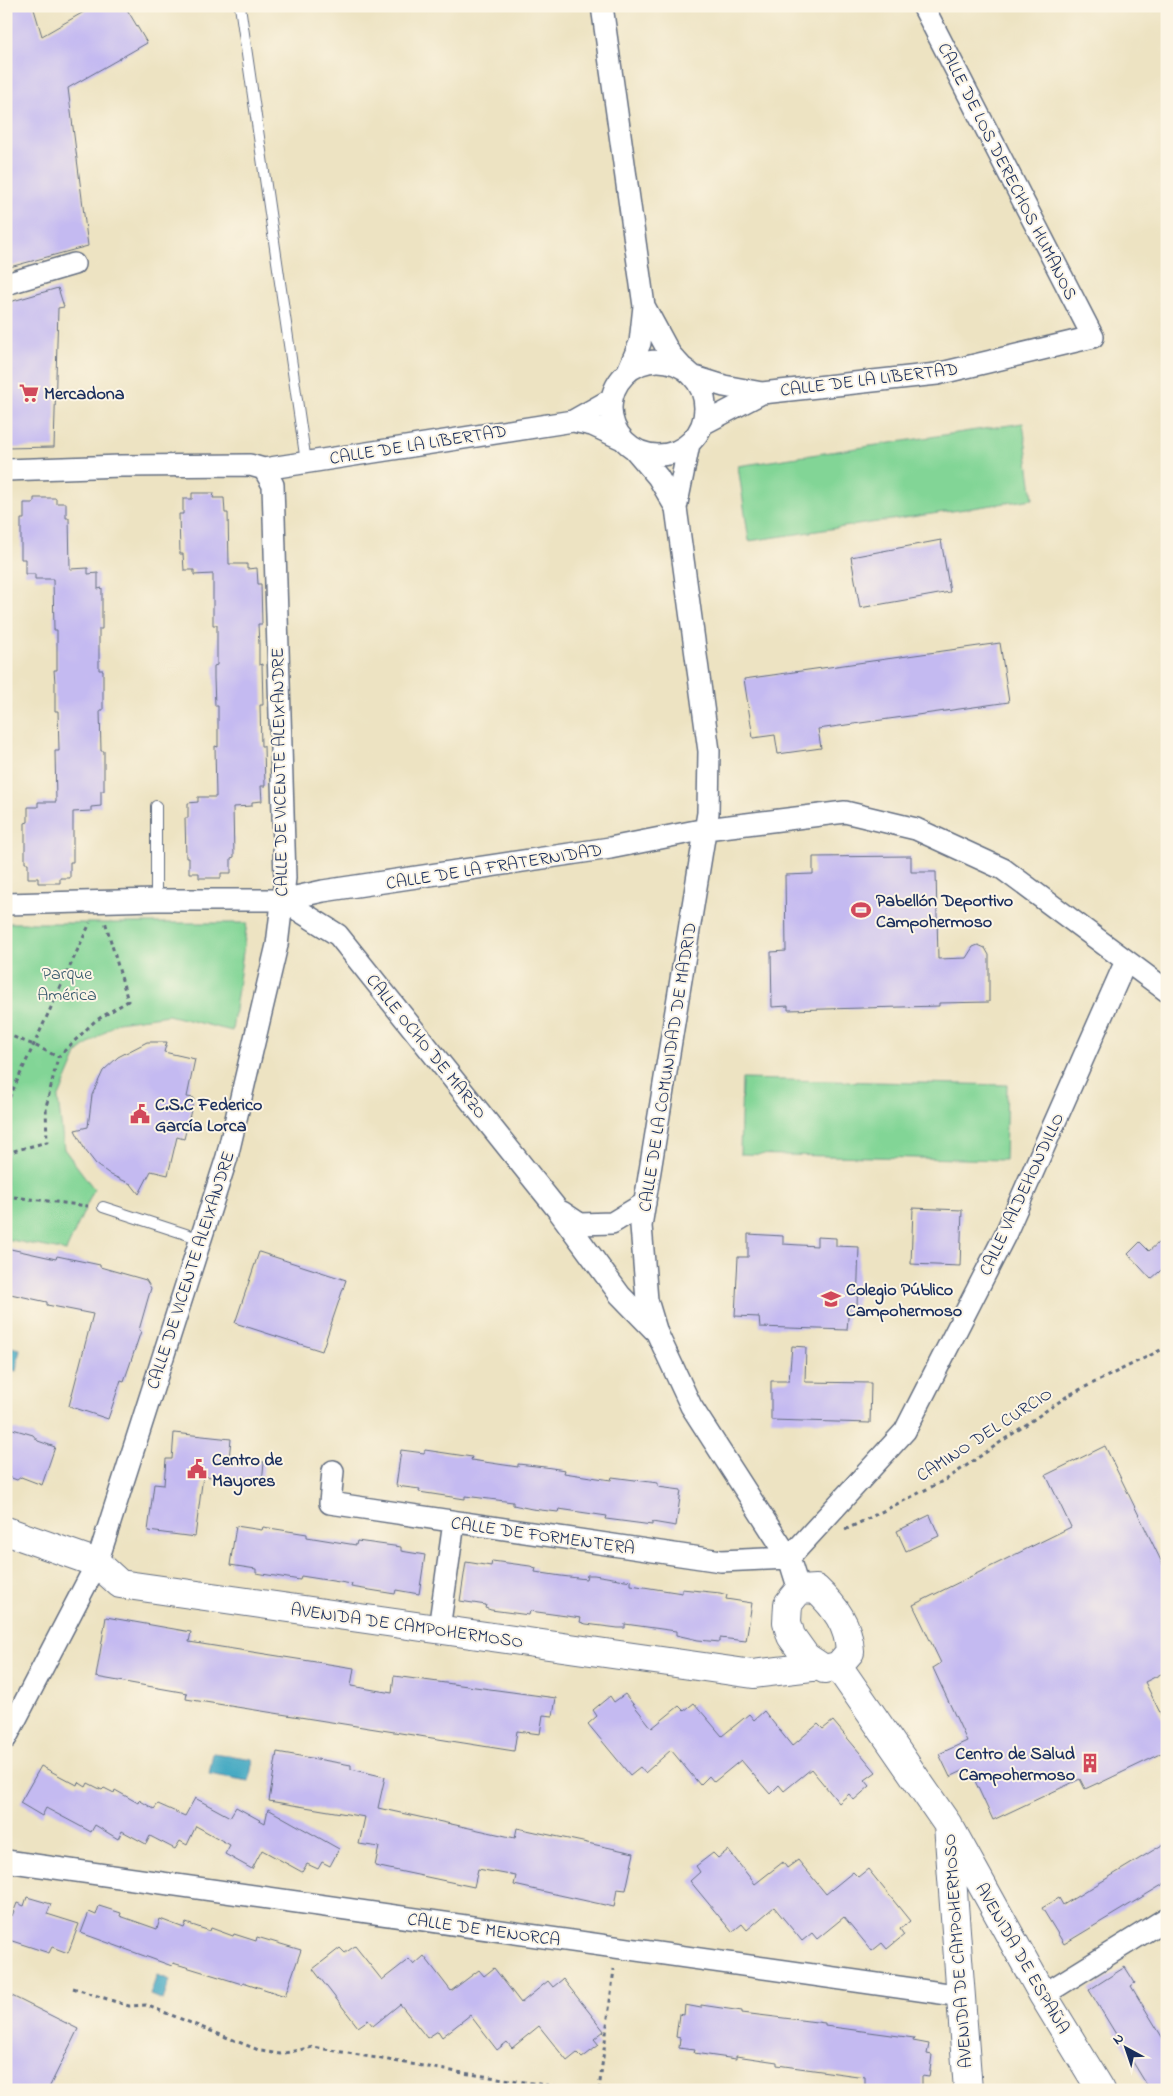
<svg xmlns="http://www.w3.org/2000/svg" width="1173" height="2096" viewBox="0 0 1173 2096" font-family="'Indie Flower',sans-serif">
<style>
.green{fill:#82d596;stroke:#4e827a}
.water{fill:#42a8c2;stroke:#2e6c90}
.building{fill:#c4baf1}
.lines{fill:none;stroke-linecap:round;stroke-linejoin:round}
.lane-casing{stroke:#646e81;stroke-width:12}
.street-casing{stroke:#646e81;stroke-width:24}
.secondary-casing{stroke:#646e81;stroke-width:30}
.path{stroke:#646e81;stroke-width:3;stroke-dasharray:4 4;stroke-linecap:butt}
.lane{stroke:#fff;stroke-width:10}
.street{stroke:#fff;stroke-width:21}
.secondary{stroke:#fff;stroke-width:28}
.labels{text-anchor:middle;stroke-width:4;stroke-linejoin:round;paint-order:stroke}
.street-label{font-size:18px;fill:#1b2f5e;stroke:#fcf5e5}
.poi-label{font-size:18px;font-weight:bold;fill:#1b2f5e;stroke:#fcf5e5;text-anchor:start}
.park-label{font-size:18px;fill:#35586c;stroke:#fcf5e5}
</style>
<rect width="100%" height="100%" fill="#fcf5e5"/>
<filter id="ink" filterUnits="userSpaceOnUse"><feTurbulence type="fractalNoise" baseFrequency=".02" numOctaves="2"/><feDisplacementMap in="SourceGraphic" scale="10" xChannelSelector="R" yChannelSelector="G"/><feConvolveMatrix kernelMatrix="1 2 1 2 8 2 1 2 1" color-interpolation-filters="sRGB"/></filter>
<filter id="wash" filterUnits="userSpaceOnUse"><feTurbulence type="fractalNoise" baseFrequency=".0096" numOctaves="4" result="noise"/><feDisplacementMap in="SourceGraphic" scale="20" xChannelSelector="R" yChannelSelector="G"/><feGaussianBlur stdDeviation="1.12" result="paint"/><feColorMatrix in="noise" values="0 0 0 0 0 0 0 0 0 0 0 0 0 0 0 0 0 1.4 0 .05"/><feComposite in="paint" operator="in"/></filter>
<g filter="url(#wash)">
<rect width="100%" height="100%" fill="#ede3c2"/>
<path class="green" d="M1023,423L1033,499L749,541L738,466Z
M6,923H247L232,1031L168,1015L118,1022L78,1052L58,1099L64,1149L94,1189L66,1251L6,1239Z
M742,1079L1007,1085L1005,1160L740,1154Z"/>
<path class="water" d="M6,1346L20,1349L16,1371L6,1369Z
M213,1753L253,1759L249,1781L209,1774Z
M157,1975L170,1980L163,2000L150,1995Z"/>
<g id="blocks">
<path class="building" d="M6,6H33L42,36L94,6H125L147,43L68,88L88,246L6,268Z
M58,288L64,307L58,308L54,447L6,448V303Z
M192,493H214L213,498H224L225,513H228L229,564H247V569L257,568L258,584H261L262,624H258L259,644V665L262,664L263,705H260L261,746H264L265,786H261L262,801L252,802V806L233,807L234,857L231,858V873H221V878H199V873H189V858H186L185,818H188V803L198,802V797H216L215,746L218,747V706H215L214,678V666L217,665V625H213V574L194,575V570H184L183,554H180L179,514H183V499H192Z
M34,498H56V503H66V518H69L70,569L88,568V574L98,573V589L102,588V629H99V670H103V710H100L101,751H104V791H101V806L91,807V811L73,812V862H70V878H60V883H38V878H28V863H25V823L28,822V807H38V802H56L55,751H59L58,711H55V683L54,670H57V630H54L53,579H35V574H25V559H21V519H24V503H34Z
M941,540L950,592L860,608L851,557Z
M1000,643L1009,702L818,729L821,748L778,754L775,735L753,738L744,679Z
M911,856V872H936L938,959L966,958L973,947L978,945L985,948L989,955V1002L939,1003V1006L788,1010V1006L772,1007L771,952L786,951L785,875L813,874V857Z
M147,1042H167L164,1052L195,1059L187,1097L194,1098L184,1139L177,1137L168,1175L151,1171L139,1194L131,1184L111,1175L96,1164L85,1150L75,1130L88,1127L92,1095L103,1071L118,1057Z
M913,1208L962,1210L960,1266L911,1264Z
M748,1234L783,1236V1244L817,1246V1237L836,1238V1246L859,1247L857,1306H849L847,1330L760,1327L759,1317L735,1316L738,1257H748Z
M1167,1235V1265L1151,1279L1128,1254L1140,1242L1149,1251Z
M6,1248L56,1259L57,1256L100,1265V1267L146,1280L151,1288L139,1330L141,1331L129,1367L124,1381L121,1380L108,1419L69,1406L93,1314L47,1305V1302L6,1293Z
M259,1252L346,1280L322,1351L235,1323Z
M792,1346L806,1347L805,1382L871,1383L870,1423L771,1420V1381H789Z
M6,1427L33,1435L38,1441L55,1447L42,1485L21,1477L17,1480L6,1476Z
M174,1433L231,1439L229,1459L264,1462L262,1483L203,1476L195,1537L148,1531L154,1484L164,1485L166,1459H172Z
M1105,1446L1167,1573V1671L1145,1682L1167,1727V1751L1098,1784V1783L1085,1789L1080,1779L993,1820L969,1768L950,1777L939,1754L967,1741L933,1668L941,1663L913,1605L1071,1527L1046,1475Z
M401,1450L424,1453L425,1450L472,1457L471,1460L518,1467V1464L545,1467L565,1470L564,1473L611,1480L612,1477L658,1483V1487L681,1490L676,1526L652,1522V1525L606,1519L607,1516L559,1509L558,1512L532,1509L513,1505V1502L465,1496V1499L419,1492L420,1489L396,1486Z
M930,1515L939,1536L906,1551L897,1531Z
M236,1526L262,1530L263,1527L307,1534V1537L356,1545L357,1541L401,1547V1551L425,1555L419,1594L396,1590L395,1594L351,1587L352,1584L301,1576L300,1580L256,1573V1569L230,1565Z
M492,1561L530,1566L536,1568L535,1572L561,1576L586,1579L587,1575H594L625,1580L631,1581V1585L682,1593V1589L720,1593L727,1595L726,1599L752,1603L746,1641L720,1638V1642L698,1640L676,1635V1631L625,1624V1628H618L586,1624L580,1622L581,1618L530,1611L529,1615L491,1610L485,1608L486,1605L460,1601L466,1562L491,1566Z
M106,1617L191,1632L189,1642L354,1668L351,1686L392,1693L394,1676L556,1698L553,1716L543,1715L540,1734L517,1731L514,1751L186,1699L187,1693L96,1677Z
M625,1694L652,1728L679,1706L684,1711L694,1703L722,1736L749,1714L754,1720L764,1711L792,1746L818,1724L823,1729L833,1721L876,1772L865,1780L870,1786L854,1800L849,1794L839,1803L811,1769L784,1791L779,1785L770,1794L741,1760L714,1782L709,1776L700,1785L671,1750L645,1773L640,1767L630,1775L588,1724L597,1716L593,1710L610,1696L614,1702Z
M277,1752L351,1765V1769L385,1777L378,1808L515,1838L517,1828L634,1853L626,1890L617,1889L614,1907L514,1885L516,1876L478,1869L474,1887L375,1866L379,1847L359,1844L365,1817L269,1801Z
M41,1766L77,1785L78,1782L86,1787L88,1783L102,1790L104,1788L114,1793L115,1790L138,1803L139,1800L154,1809L158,1804L185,1816L195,1798L230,1817L236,1807L265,1823L268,1809L339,1849L330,1866L322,1862L318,1869L307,1864L302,1872L262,1850L252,1869L225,1854L230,1845L196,1826L187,1845L180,1841L175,1849L150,1836L146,1844L122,1831L118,1839L95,1825L91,1832L46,1808L42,1816L20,1803Z
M1167,1842V1882L1064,1944L1042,1908L1059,1898L1063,1905Z
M728,1850L755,1884L783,1862L787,1868L798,1860L826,1894L853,1872L858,1877L868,1869L910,1921L900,1929L904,1935L887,1949L882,1943L872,1951L844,1917L817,1939L812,1933L802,1941L774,1907L747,1930L742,1924L732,1932L690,1881L700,1872L696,1866L713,1853L718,1858Z
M27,1897L51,1904L47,1914L79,1924L68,1953L52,1947L49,1953L6,1939V1914L12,1916L17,1903L24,1906Z
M99,1906L121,1913L120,1916L157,1929L160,1919L184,1928L186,1923L210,1931L211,1928L233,1936L234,1934L256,1941L257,1937L301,1950L285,1996L243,1982L242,1984L173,1963L172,1966L81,1933L89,1912L96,1915Z
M355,1946L382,1980L409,1959L414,1965L424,1956L451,1991L479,1970L484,1976L494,1968L521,2003L548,1981L553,1987L563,1979L604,2031L594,2039L599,2045L582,2058L577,2053L567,2061L539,2026L512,2048L507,2042L497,2050L470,2015L442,2037L438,2031L427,2038L400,2004L373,2026L368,2020L358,2027L313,1969L340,1948L345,1953Z
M1125,1967L1135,1983L1131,1986L1167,2045V2090H1150L1089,1990Z
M6,1993L78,2029L48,2090H6Z
M685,2005L701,2008V2005L742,2011V2013L825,2023V2026L914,2038L913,2041L929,2044L927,2054L932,2055L929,2077L922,2076V2090H865V2077L777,2065V2062L736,2056V2059L694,2053L695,2050L679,2048L680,2038L676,2037L679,2014L684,2015Z"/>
</g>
</g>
<g filter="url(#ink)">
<use href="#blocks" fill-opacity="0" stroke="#646e81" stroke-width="1"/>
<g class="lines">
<defs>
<path id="lane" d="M240,6L306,462
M156,806V900
M103,1207L201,1239"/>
<path id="street" d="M602,6L644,306
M6,284L74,264
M611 408a47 47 0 1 1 94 0a47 47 0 1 1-94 0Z
M628,371L640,343L644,306L670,354L681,366
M695,377L724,386L762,393L703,424
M762,393L937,374L1093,337L923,6
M612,399L573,421L592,425L622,439
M635,450L658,477L676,508L689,444
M264,469L573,421
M6,470L121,466L250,465L264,469L273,485L285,878L277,945L227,1157L97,1563L6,1738
M676,508L709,751L708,813L641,1226L647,1300L657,1333L691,1406L789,1558L799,1590
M282,900L338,935L557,1209L620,1295L654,1330
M6,904L156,900H282L323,891L610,848L706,829L845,812L916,829L1003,869L1167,991
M562,1212L580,1224L612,1223L645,1203
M333,1471L330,1503L721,1561L789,1558L905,1431L1005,1235L1126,961
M439,1629L454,1522
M6,1861L962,1996
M1043,1995L1167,1918"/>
<path id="secondary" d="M6,1531L97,1563L120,1584L753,1674L820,1666
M816,1589C835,1607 849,1625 850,1652L838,1666L824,1669L806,1657L791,1636L787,1622L788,1604L799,1590Z
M838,1666L948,1825L968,2090
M952,1831L1043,1995L1101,2090"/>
</defs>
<use href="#lane" class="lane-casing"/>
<use href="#street" class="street-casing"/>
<use href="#secondary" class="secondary-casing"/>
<path class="path" d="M6,1034L34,1045L58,1057
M6,1105L90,923
M6,1153L47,1142L46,1107L58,1057L95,1021L128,1001L105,921
M6,1196L88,1206
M845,1530L947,1479L1069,1395L1167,1347
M73,1988L129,2006L146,2005L261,2051L280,2054L313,2047L463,2073L580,2090
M599,2090L614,1969"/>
<use href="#lane" class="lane"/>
<use href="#street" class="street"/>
<use href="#secondary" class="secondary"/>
</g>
</g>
<defs>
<symbol id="supermarket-bare" viewBox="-9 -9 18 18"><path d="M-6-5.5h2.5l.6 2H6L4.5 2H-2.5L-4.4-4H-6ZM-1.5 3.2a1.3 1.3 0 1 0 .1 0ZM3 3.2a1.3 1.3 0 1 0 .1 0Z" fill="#d1495b" stroke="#fcf5e5" stroke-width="2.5" paint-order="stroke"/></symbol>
<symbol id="stadium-bare" viewBox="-9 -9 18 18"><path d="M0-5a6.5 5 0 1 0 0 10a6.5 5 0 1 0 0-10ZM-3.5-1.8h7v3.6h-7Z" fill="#d1495b" stroke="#fcf5e5" stroke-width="2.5" paint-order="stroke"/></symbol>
<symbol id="civic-bare" viewBox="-9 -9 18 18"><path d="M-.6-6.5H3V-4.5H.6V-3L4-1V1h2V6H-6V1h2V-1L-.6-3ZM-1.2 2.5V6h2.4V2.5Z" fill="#d1495b" stroke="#fcf5e5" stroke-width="2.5" paint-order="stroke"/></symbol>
<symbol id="school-bare" viewBox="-9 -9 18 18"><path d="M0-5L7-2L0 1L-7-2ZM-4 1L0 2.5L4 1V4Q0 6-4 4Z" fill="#d1495b" stroke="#fcf5e5" stroke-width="2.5" paint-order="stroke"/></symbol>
<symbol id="building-bare" viewBox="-9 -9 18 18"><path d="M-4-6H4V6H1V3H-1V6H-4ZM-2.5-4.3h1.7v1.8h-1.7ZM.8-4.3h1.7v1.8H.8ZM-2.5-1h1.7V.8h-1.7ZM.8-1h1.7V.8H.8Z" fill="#d1495b" stroke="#fcf5e5" stroke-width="2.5" paint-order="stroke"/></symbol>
</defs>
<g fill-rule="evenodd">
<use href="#supermarket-bare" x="15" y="379" width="28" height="28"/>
<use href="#stadium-bare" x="847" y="896" width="28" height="28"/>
<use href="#civic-bare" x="126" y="1100" width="28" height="28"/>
<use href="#school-bare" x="817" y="1285" width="28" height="28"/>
<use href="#civic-bare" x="183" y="1455" width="28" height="28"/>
<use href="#building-bare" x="1076" y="1749" width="28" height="28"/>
</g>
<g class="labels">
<g class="street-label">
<text transform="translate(1008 171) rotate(63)" y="6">CALLE DE LOS DERECHOS HUMANOS</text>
<text transform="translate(869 379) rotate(-7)" y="6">CALLE DE LA LIBERTAD</text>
<text transform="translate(418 444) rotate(-9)" y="6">CALLE DE LA LIBERTAD</text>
<text transform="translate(279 772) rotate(-91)" y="6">CALLE DE VICENTE ALEIXANDRE</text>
<text transform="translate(494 866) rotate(-9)" y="6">CALLE DE LA FRATERNIDAD</text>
<text transform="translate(427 1046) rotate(51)" y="6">CALLE OCHO DE MARZO</text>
<text transform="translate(667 1067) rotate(-81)" y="6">CALLE DE LA COMUNIDAD DE MADRID</text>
<text transform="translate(1021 1194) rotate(-65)" y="6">CALLE VALDEHONDILLO</text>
<text transform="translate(190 1270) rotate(-72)" y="6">CALLE DE VICENTE ALEIXANDRE</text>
<text transform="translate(984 1434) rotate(-33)" y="6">CAMINO DEL CURCIO</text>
<text transform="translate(543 1535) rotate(8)" y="6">CALLE DE FORMENTERA</text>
<text transform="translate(407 1625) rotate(8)" y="6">AVENIDA DE CAMPOHERMOSO</text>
<text transform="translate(484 1929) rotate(8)" y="6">CALLE DE MENORCA</text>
<text transform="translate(957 1951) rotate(-94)" y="6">AVENIDA DE CAMPOHERMOSO</text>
<text transform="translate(1023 1958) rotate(60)" y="6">AVENIDA DE ESPAÑA</text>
</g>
<g class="poi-label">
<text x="44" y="399">Mercadona</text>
<text x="876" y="906">Pabellón Deportivo<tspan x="876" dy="21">Campohermoso</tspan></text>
<text x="155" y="1110">C.S.C Federico<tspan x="155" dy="21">García Lorca</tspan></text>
<text x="846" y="1295">Colegio Público<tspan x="846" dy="21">Campohermoso</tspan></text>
<text x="212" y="1465">Centro de<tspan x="212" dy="21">Mayores</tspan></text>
<text x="1075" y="1759" text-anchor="end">Centro de Salud<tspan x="1075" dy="21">Campohermoso</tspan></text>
</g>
<g class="park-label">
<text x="67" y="979">Parque<tspan x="67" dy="21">América</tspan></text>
</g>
</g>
<rect width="1173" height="2096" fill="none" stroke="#fcf5e5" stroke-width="25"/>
<g transform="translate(1126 2048) rotate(320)" stroke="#fcf5e5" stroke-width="4" paint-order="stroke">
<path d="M0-4L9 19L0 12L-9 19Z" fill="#1b2f5e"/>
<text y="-8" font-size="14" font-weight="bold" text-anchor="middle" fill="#1b2f5e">N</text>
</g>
</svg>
